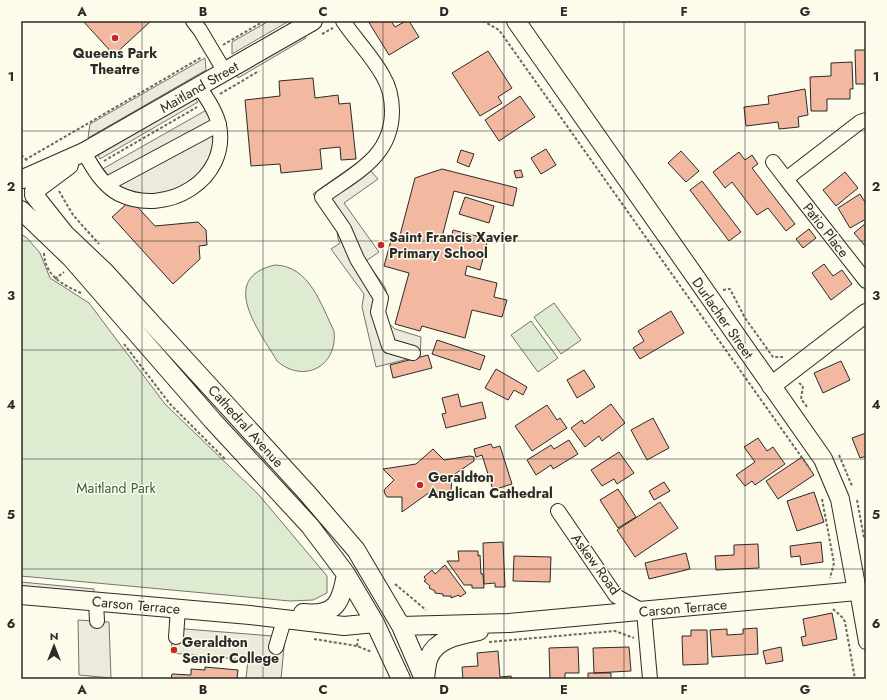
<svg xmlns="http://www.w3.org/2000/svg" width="887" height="700" viewBox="0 0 887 700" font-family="Jost,sans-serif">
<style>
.green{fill:#deebd1;stroke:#74746e}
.parking{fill:#eceadb;stroke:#74746e}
.building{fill:#f2b8a0;stroke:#2b2b2b}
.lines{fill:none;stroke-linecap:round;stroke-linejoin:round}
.minor-casing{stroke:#2b2b2b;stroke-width:16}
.major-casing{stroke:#2b2b2b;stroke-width:20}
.path{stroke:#6a6964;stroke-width:2;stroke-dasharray:3 2;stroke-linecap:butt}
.minor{stroke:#fdfbea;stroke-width:14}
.major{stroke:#fdfbea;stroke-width:18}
.grid{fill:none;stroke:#2b2b2b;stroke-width:1;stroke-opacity:0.55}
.poi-dot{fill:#c62828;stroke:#fdfbea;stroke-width:1.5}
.labels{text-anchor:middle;stroke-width:3;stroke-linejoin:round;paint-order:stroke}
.poi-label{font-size:14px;font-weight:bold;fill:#2b2b2b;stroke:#fdfbea;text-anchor:start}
.street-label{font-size:14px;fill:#2b2b2b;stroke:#fdfbea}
.park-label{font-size:14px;fill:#34623c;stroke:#fdfbea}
.neatline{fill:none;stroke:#2b2b2b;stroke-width:1.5}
.grid-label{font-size:13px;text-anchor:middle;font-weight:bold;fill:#2b2b2b}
</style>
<rect width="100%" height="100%" fill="#fdfbea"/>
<path class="green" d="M21,234L27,238L40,253L50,278L89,303L165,404L259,495L327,576V593L313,600L290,601L21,576Z
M275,265C310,266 321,305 334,331C338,367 303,384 277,361C260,332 217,278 275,265Z
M554,303L581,340L561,354L534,317Z
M531,321L558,358L538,372L511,335Z"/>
<path class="parking" d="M269,21H289L232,54V42Z
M304,35L306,38L238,78L236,74Z
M205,58L206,70L88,138L90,124Z
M195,98L198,102L100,159L98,155Z
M217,104L212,174L147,205L92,175Z
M361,160L378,179L344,203L379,252L366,261L385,287L388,297L383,313L386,321L395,329L421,337L420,356L376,367L362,307L364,294L331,249L340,243L338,239L337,231L313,194Z
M21,582L94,589V594L21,587Z
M78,620L109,622L111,678L79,675Z
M173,628L285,637L281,679H246L248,660L171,653Z"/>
<path class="building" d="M83,21H151L114,55Z
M368,21H391L395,27L406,21H409L419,37L389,55Z
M855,50H866V84H856Z
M488,51L512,88L498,97L502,103L480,116L452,73Z
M852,62L853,89H850V99H827V111H811L810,77L831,76V63Z
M313,78L315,98L338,95L339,104L350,103L356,159L341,160L340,147L320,149L322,169L281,173L280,164L251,166L245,100L280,96L279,81Z
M805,89L808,115L798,117L799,127L779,129L778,122L746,126L744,107L769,104L768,96Z
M520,96L535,117L499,141L485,120Z
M546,149L556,165L541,174L531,158Z
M461,150L474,154L469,167L457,162Z
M681,151L699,171L686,182L668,163Z
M739,152L745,160L752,155L758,164L752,168L795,224L786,231L768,208L757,215L732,182L725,188L713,172Z
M442,169L517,188L513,206L454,191L442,237L451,239L453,230L488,239L480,270L467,266L465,275L497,283L494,297L507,300L502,317L472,310L465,338L422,326L420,331L395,324L409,273L384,266L393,233L400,235L415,178Z
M521,170L523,177L516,178L514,171Z
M845,172L858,188L836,206L823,190Z
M702,181L741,232L729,241L690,190Z
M860,194L866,204V219L850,228L838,208Z
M465,197L494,206L489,223L459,214Z
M131,200L155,226L198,222L206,230L207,245L199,246L200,259L173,284L112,217Z
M866,223V247L854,233Z
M809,229L816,238L803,248L796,239Z
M824,264L833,276L842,270L852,284L831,300L812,273Z
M671,311L684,333L640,359L633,348L644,341L638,331Z
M437,340L485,356L480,370L432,354Z
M428,355L432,368L393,378L390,365Z
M841,361L850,380L823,393L814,373Z
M496,369L527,387L523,395L514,390L508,400L485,388Z
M584,370L595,387L577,398L567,380Z
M458,394L461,407L482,402L486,418L446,428L442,414L446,413L442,398Z
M611,404L625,423L602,441L599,436L585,447L571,428L582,420L584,424Z
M547,405L557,420L560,418L567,428L532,451L515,426Z
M653,418L669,448L647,460L631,430Z
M866,433V456L860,458L852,438Z
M758,438L767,451L773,447L785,464L755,485L752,481L745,486L736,475L755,462L744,447Z
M569,440L578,454L553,469L551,465L536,475L527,460L551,445L554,449Z
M491,444L493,448L500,446L512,484L493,490L482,455L476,457L474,449Z
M433,449L444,460L470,456L474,457V461L452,476L451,492H430L402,512V497H387L385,494L384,490L394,480L383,469L416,464Z
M619,452L634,473L617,484L614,479L602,486L591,470Z
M802,457L814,475L778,499L766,481Z
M664,482L670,491L654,500L649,491Z
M618,489L636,517L618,528L600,500Z
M814,492L824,522L797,531L787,501Z
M660,502L678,528L635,557L617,530Z
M503,542L505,587H495V583L484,584L483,543Z
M821,542L823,562L801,565L800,556L791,557L790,546Z
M758,544L759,568L716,570L715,556L734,555V545Z
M458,551H478V556L480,555L481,574H483L484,588H472V585H464L447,561H459Z
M686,553L690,569L649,579L645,563Z
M514,556L551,557L550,582L513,581Z
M445,565L466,593L460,597L459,595L451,598V596H443V594L435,593V591L429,588L430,586L424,581L426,580L424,577L432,570L435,574Z
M832,613L837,639L803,646L801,637L806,636L803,619Z
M757,628L758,654L712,657L710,630L727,629V635L743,634V629Z
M691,630H707L708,664L683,665L682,636H691Z
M578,647L579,673H565V679H550L549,648Z
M629,647L631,671L594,673L593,648Z
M781,647L783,661L766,664L763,651Z
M498,651L500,677L511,676L512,679H463L462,667L478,666L477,653Z
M205,667L238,670L237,678L246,679H171L172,674L191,675V669L205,670Z
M588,673H611V679H588Z"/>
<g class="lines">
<defs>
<path id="minor" d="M193,21L200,30L225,72
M343,21C355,39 372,56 383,76C389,86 392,100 392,111C392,157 355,173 322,197L344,229L357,259L381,298L378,312L389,346L413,353
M866,120L860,122L786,179L866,281
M84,152C92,167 103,186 119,194C166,217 230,180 219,125C216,111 207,98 199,87
M773,162L786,179
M107,184L219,124
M558,511L616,596L644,612L650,679
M857,591L866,642
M96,602L97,621
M176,637L178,609
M276,647L284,620"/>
<path id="major" d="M23,179L84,152L313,21
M34,191L69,165
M34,195L65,234L105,272L307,493L356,550L401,626L424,679
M21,210L71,258L213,421L310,526L346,574L375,623L401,679
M771,386L866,313
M21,595L250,615L344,626L375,623
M303,613C336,616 341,603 346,574
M401,626L509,623L857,591L840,499L823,459L516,21
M425,679C426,672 426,664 429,657C437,638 461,635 479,631"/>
</defs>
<use href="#minor" class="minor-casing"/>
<use href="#major" class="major-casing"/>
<path class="path" d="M483,21L499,30L810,469
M322,34L333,28
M223,45L264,21
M220,94L259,71
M21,155L28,161
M25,160L202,57
M104,161L197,107
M59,191L73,215L99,244
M44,253C45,276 63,285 81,293
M55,279L64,272
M723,290L730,289L745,318L773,357H783
M124,344L170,404L225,459
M799,383L803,386L801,399L808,408
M839,455L852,486
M822,499L834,563L830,578
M857,500L864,538
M395,584L426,610
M833,609L843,618L845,622L855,679
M314,639L357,646L372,652
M489,642L615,631L634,638
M357,646L358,639"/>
<use href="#minor" class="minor"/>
<use href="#major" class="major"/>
</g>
<path class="grid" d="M142,21V679M263,21V679M383,21V679M504,21V679M624,21V679M745,21V679M21,131H866M21,241H866M21,350H866M21,459H866M21,569H866"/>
<g class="poi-dot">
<circle cx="115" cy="38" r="4"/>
<circle cx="381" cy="245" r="4"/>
<circle cx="420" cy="485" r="4"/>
<circle cx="174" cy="650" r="4"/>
</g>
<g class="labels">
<g class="poi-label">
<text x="115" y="58" text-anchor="middle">Queens Park<tspan x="115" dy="16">Theatre</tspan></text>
<text x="389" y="242">Saint Francis Xavier<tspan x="389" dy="16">Primary School</tspan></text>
<text x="428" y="482">Geraldton<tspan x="428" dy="16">Anglican Cathedral</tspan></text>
<text x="182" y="647">Geraldton<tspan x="182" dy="16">Senior College</tspan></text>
</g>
<g class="street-label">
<text transform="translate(199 87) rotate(-30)" y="5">Maitland Street</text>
<text transform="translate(826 230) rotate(52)" y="5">Patio Place</text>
<text transform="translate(723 318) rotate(55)" y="5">Durlacher Street</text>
<text transform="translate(246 426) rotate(48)" y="5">Cathedral Avenue</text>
<text transform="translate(596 564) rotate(54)" y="5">Askew Road</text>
<text transform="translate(136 605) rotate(5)" y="5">Carson Terrace</text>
<text transform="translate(683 608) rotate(-5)" y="5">Carson Terrace</text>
</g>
<g class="park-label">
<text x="116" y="493">Maitland Park</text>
</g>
</g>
<rect width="887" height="700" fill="none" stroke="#fdfbea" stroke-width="44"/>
<g transform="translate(54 646)" stroke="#fdfbea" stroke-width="3" paint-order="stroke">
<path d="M0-3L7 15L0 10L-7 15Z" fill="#2b2b2b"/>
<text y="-6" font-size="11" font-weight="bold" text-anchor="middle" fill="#2b2b2b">N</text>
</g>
<rect x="22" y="22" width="843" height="656" class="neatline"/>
<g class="grid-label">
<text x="82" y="16">A</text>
<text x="203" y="16">B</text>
<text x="323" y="16">C</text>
<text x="444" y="16">D</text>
<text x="564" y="16">E</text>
<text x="684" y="16">F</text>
<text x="805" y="16">G</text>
<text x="11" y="81">1</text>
<text x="876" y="81">1</text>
<text x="11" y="191">2</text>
<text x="876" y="191">2</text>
<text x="11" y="300">3</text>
<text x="876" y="300">3</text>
<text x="11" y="409">4</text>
<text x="876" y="409">4</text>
<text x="11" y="519">5</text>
<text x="876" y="519">5</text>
<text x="11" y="628">6</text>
<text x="876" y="628">6</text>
<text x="82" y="694">A</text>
<text x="203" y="694">B</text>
<text x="323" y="694">C</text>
<text x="444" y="694">D</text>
<text x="564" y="694">E</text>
<text x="684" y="694">F</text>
<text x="805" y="694">G</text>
</g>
</svg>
